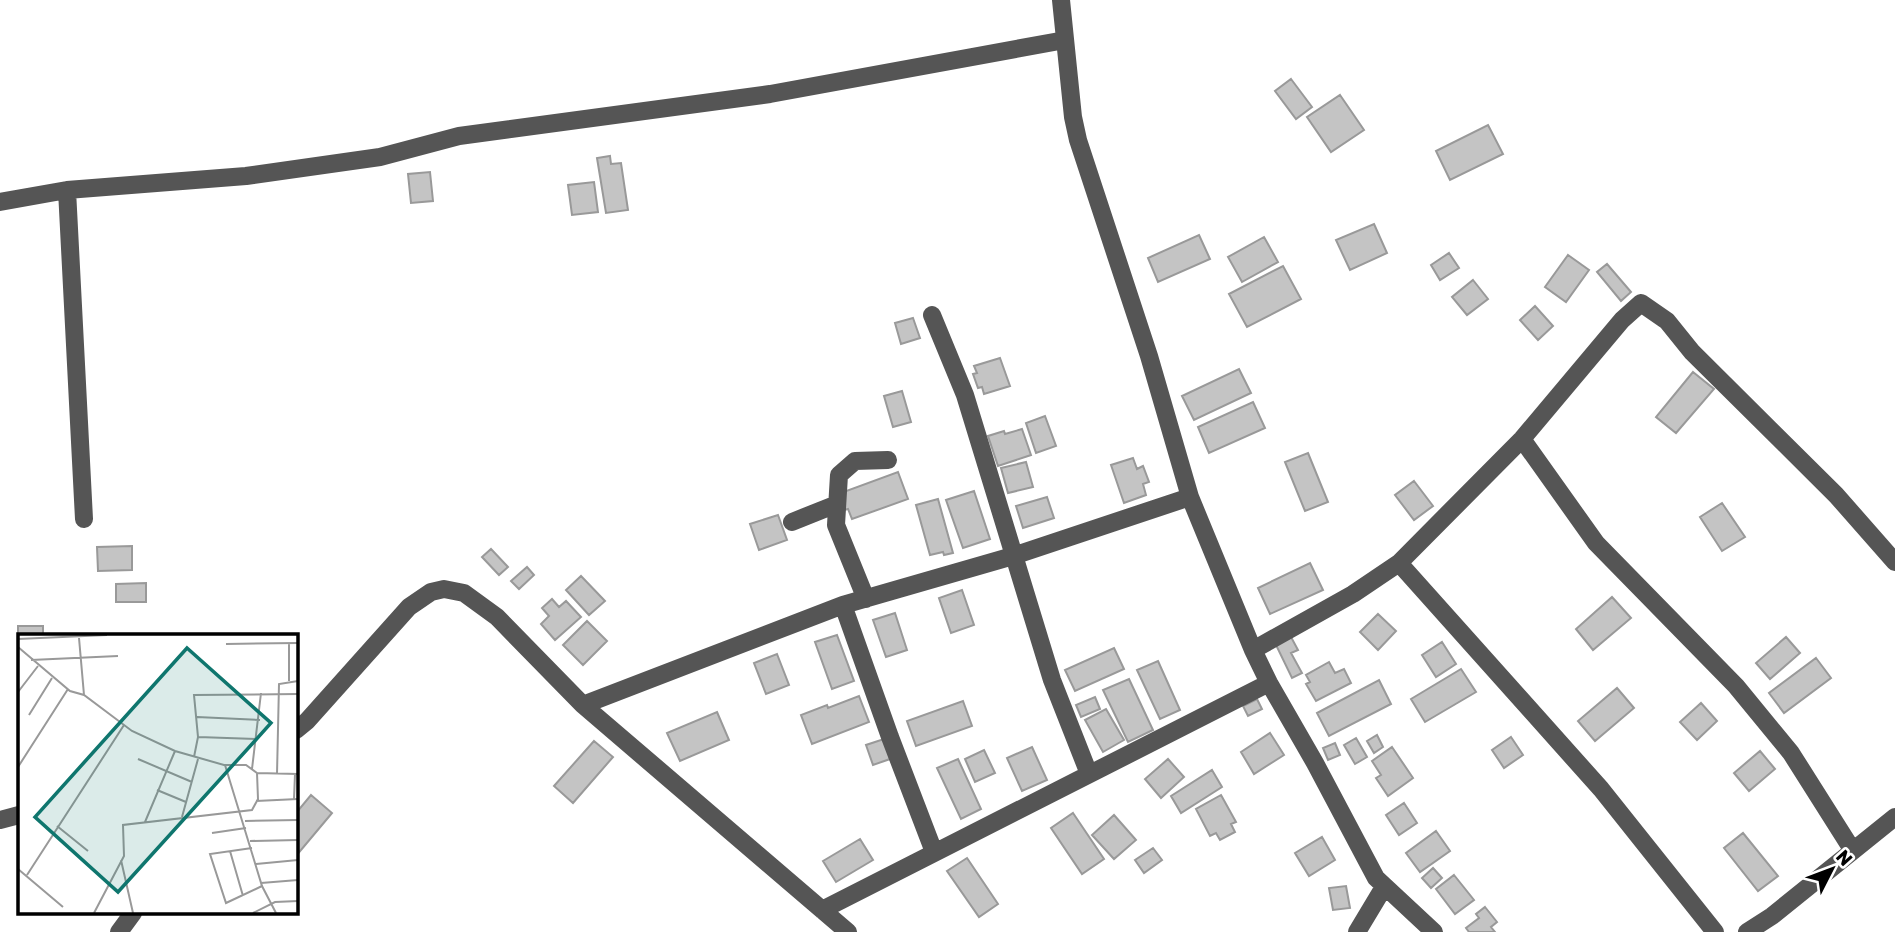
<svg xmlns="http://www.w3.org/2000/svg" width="1895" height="932" viewBox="0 0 1895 932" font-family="Rubik,sans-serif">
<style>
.building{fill:#c4c4c4;stroke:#999;stroke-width:2}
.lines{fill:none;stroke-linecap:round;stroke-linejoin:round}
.minor{stroke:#555;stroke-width:18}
.inset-road{fill:none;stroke:#999;stroke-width:2}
.view{fill:#0f766e;fill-opacity:0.15;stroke:#0f766e;stroke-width:3.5}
.inset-edge{fill:none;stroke:#000;stroke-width:3.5}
</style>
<rect width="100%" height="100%" fill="#fff"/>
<path class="building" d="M1291,79L1312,107L1296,119L1275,91Z
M1340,95L1364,130L1331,152L1307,117Z
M1488,125L1503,154L1450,180L1436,151Z
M610,156L611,164L621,163L628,210L606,213L597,158Z
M430,172L433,201L411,203L408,174Z
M594,182L598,212L572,215L568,185Z
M1374,224L1387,253L1350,270L1336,240Z
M1199,235L1210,259L1158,282L1148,258Z
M1264,237L1278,262L1242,282L1228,257Z
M1449,253L1459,268L1440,280L1431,265Z
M1568,255L1589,270L1566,302L1545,287Z
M1607,264L1631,292L1621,301L1597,272Z
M1283,266L1301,299L1247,327L1229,294Z
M1473,280L1488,299L1467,315L1452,297Z
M1535,306L1553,326L1538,340L1520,320Z
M913,318L920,338L901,344L895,323Z
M1000,358L1010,386L984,394L982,387L978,388L973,374L977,373L974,366Z
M1239,369L1251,393L1194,420L1182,396Z
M1693,372L1714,389L1676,433L1656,417Z
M902,391L911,422L893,427L884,396Z
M1253,402L1265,428L1209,453L1198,427Z
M1045,416L1056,446L1036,453L1026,423Z
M1022,429L1031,455L998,466L988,436L1004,431L1005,434Z
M1308,453L1328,502L1305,511L1285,462Z
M1133,458L1137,469L1143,466L1149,482L1143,484L1146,495L1124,503L1111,465Z
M1026,462L1033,487L1008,493L1001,468Z
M898,472L908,499L852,519L848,509L844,510L838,494Z
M1414,481L1433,506L1414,520L1395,495Z
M974,491L990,539L963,548L946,500Z
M1047,497L1054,518L1023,528L1016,506Z
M938,499L953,553L944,555L943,552L930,555L916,505Z
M1722,503L1745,537L1722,551L1700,517Z
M778,515L787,540L759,550L750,524Z
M132,546V570L98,571L97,547Z
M491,549L508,567L499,575L482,557Z
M1310,563L1323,590L1270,614L1258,588Z
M527,567L534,575L519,589L511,581Z
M581,576L605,601L589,615L566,590Z
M146,583V602H116V584Z
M962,590L974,625L951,633L939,598Z
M1612,597L1631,618L1593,650L1576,629Z
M552,599L559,607L566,601L581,617L555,640L541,624L549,616L542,608Z
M895,613L907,650L886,657L873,620Z
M1378,614L1396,631L1378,650L1360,632Z
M587,621L607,641L583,665L563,645Z
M18,626H43V636H19L18,646Z
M837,635L854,681L832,689L815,642Z
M1291,637L1298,650L1291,653L1302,673L1292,678L1276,645Z
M1786,637L1800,653L1770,679L1756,663Z
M1442,642L1456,664L1436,677L1422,655Z
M1114,648L1124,669L1075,691L1065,670Z
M777,654L789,685L766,694L754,663Z
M1816,658L1831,678L1784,713L1769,693Z
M1158,661L1180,710L1160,719L1137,670Z
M1329,662L1335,673L1344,669L1351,683L1316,701L1306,684L1310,682L1306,675Z
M1461,669L1476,692L1425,722L1411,699Z
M1129,679L1153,730L1128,742L1103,690Z
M1379,680L1391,704L1329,736L1317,713Z
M1617,688L1634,708L1595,741L1578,721Z
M859,696L869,722L812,744L801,715L827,705L828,708Z
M1095,697L1100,709L1081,717L1076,705Z
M1257,699L1262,709L1248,716L1243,706Z
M963,701L972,726L916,746L907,721Z
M1701,703L1717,721L1697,740L1680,722Z
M1106,709L1124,740L1103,752L1085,720Z
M717,712L729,740L680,761L667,733Z
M1270,733L1284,755L1254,774L1241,752Z
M1377,735L1383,747L1374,753L1367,741Z
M1511,737L1523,755L1504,768L1492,750Z
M1356,738L1367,757L1355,764L1344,745Z
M884,739L890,759L873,765L866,745Z
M594,741L613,757L573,803L554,786Z
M1335,743L1340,755L1328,760L1323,748Z
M1032,747L1047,780L1022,791L1007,758Z
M1392,747L1413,778L1388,796L1376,778L1381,775L1372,761Z
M984,750L995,773L975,782L965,759Z
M1760,751L1775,769L1749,791L1734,773Z
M958,759L981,809L961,819L937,768Z
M1168,759L1184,777L1161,798L1145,779Z
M1212,770L1222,787L1181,813L1171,796Z
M311,795L332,813L296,856V813Z
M1221,795L1236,822L1231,824L1235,832L1220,840L1216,833L1210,836L1196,809Z
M1404,803L1417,823L1399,835L1386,815Z
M1073,813L1104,859L1082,874L1051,828Z
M1114,815L1136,840L1114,859L1092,835Z
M1436,831L1450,851L1420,872L1406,853Z
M1743,833L1778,876L1758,891L1724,848Z
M1322,837L1335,860L1309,876L1295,853Z
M860,839L873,860L836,882L823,861Z
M1153,848L1162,860L1144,873L1135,860Z
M967,858L998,904L979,917L947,871Z
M1433,868L1442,878L1431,888L1422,878Z
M1454,875L1474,900L1455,914L1436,889Z
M1346,886L1350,908L1333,910L1329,888Z
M1485,907L1497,922L1491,927L1495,932H1469L1466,928L1479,918L1476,914Z"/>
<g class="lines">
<path class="minor" d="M1061,0L1073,117L1078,140L1149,356L1190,497L1253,650L1269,683L1315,763L1376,878L1434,932
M67,190L84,519
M0,202L67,190L246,176L380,157L459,136L770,94L1065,40
M932,315L965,395L1052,680L1089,774
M1522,439L1596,543L1736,686L1791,753L1853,851
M792,522L837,504
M1399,563L1601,789L1715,932
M866,599L836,525L839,475L855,461L888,460
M843,605L890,737L934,852
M1253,650L1353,594L1399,563L1522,439L1622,320L1641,303L1667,321L1692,352L1836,495L1895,562
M583,705L843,605L1013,556L1190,497
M296,730L307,721L409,607L431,592L444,589L464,593L497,617L583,705L848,932
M0,820L19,815
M822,910L1269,683
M119,932L133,913
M1357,932L1384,887
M1747,932L1772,916L1895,817"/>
</g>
<g transform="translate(18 634)">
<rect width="280" height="280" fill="#fff"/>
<path class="inset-road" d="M61,4L66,61M0,5L89,1M208,10L280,9M0,13L52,57L66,61L114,97L157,117L206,131H228L239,139L280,140M13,26L100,22M271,47V10M0,58L20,32M11,81L34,44M179,83L242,86M180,103L240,105M176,123L180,103L176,61L280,60M120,125L174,148M207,131L244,252L258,279M0,133L50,55M234,135L243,59M259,140L261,50L280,47M139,156L168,168M276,165L277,140M238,167L280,165M164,183L180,125M227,187L280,186M127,188L157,117M39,192L70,217M194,199L228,194M232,207L280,206M234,214L192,220L208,269L244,252M212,217L225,262M103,226L115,279M238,230L280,226M0,235L45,273M9,241L106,91M243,249L280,246M76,279L106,222L105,191L234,176L240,165L239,139M235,279L257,268L280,267"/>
<path class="view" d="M169,14L253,89L100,258L17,183Z"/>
<rect width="280" height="280" class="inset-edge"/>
</g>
<g transform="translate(1832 869) rotate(48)" stroke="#ffffff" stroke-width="5" paint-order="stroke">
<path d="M0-5L12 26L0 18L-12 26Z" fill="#000000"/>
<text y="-10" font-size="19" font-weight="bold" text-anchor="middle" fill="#000000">N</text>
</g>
</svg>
